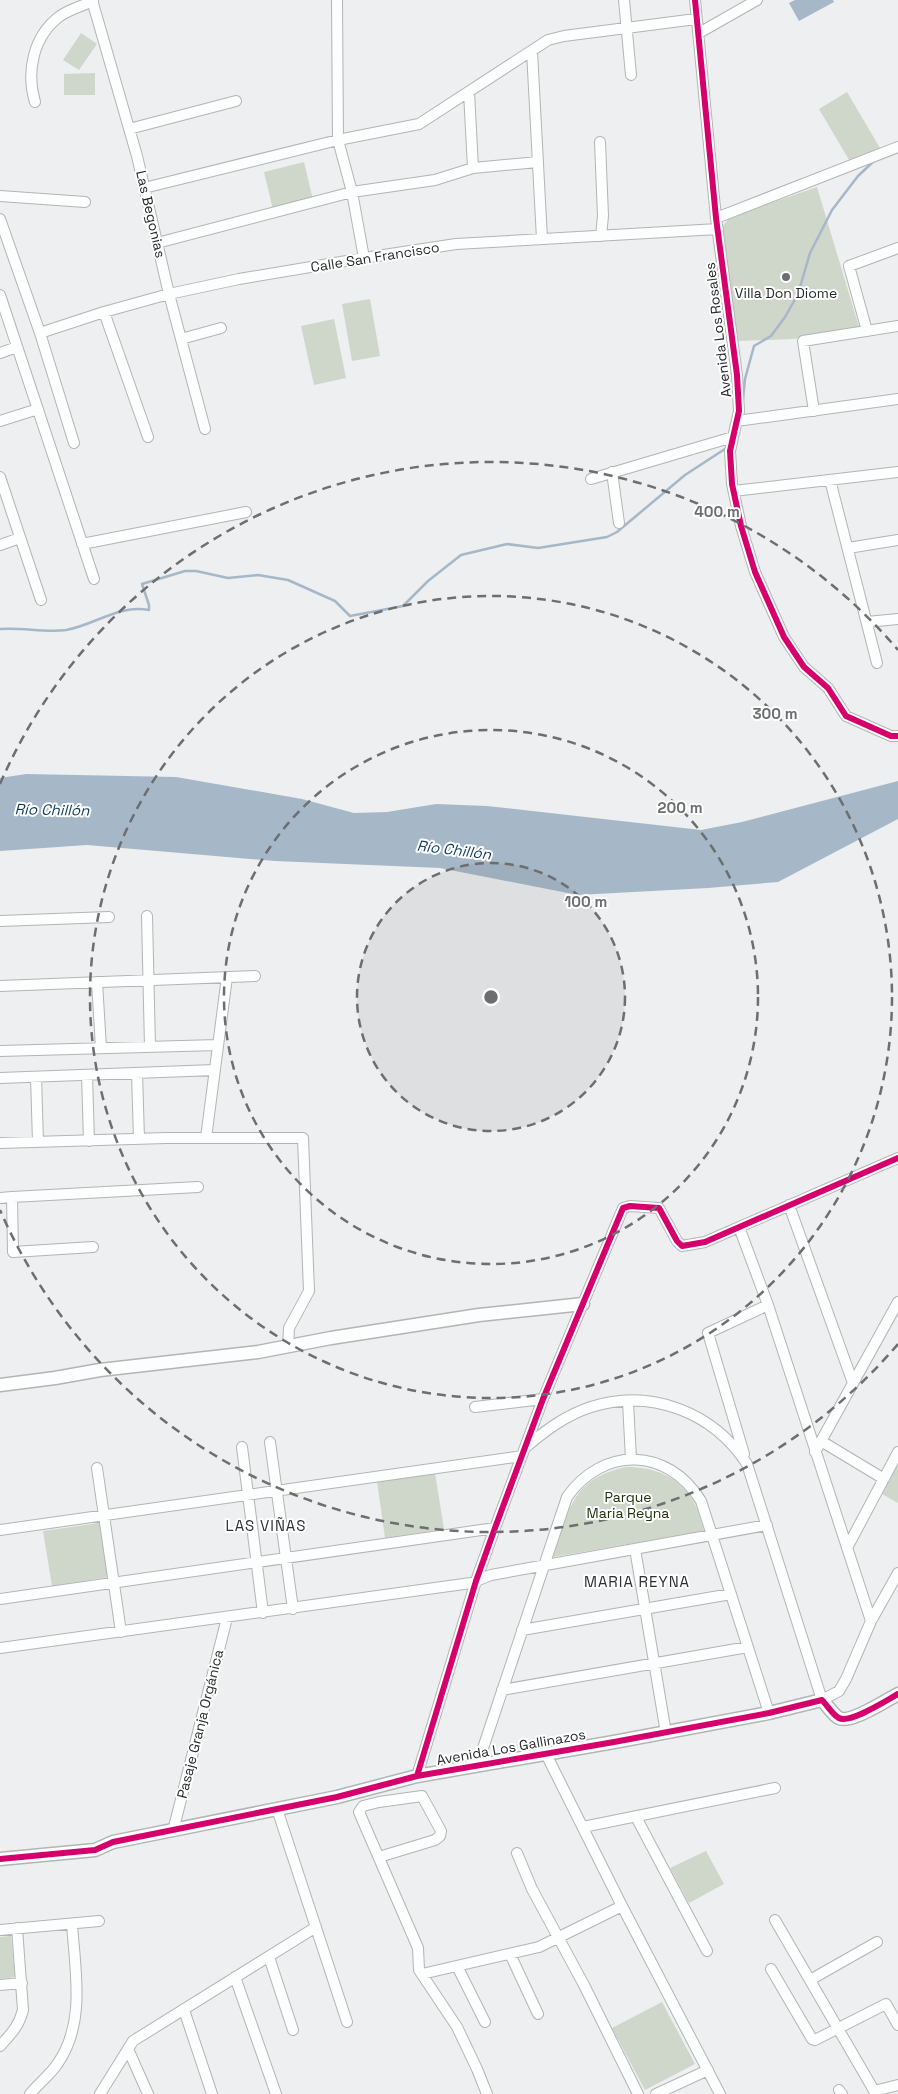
<svg xmlns="http://www.w3.org/2000/svg" width="898" height="2094" viewBox="0 0 898 2094" font-family="'Space Grotesk',sans-serif">
<style>
.green{fill:#cfd7cb}
.water{fill:#a6b8c7}
.lines{fill:none;stroke-linecap:round;stroke-linejoin:round}
.stream{stroke:#a6b8c7;stroke-width:2.5}
.minor-casing{stroke:#b2b4b5;stroke-width:12}
.tertiary-casing{stroke:#b2b4b5;stroke-width:15}
.minor{stroke:#fcfdfd;stroke-width:10}
.tertiary{stroke:#fcfdfd;stroke-width:12}
.cycleway-casing{stroke:#fff;stroke-width:9}
.cycleway{stroke:#d6006c;stroke-width:6}
.ring{fill:none;stroke:#6c6e70;stroke-width:2.5;stroke-dasharray:9 6}
.poi-dot{fill:#6c6e70;stroke:#fff;stroke-width:2}
.labels{text-anchor:middle;stroke-width:4;stroke-linejoin:round;paint-order:stroke}
.street-label{font-size:14px;fill:#27292a;stroke:#fff}
.poi-label{font-size:14px;fill:#27292a;stroke:#fff}
.park-label{font-size:14px;fill:#203308;stroke:#fff}
.water-label{font-size:15px;font-style:italic;fill:#113b5a;stroke:#fff}
.neighbourhood-label{font-size:15px;letter-spacing:1px;fill:#2d3034;stroke:#fff}
.centre{fill:#6c6e70;stroke:#fff;stroke-width:2.5}
.ring-label{font-size:15px;text-anchor:middle;font-weight:bold;fill:#6c6e70;stroke:#fff;stroke-width:4;stroke-linejoin:round;paint-order:stroke}
</style>
<rect width="100%" height="100%" fill="#edeff1"/>
<path class="green" d="M81,33L97,44L79,70L63,60Z
M95,73V95H64V74Z
M847,92L880,148L852,165L819,109Z
M304,162L314,204L274,214L264,172Z
M817,187L859,327L794,339L738,341L722,227L730,217Z
M370,299L380,356L352,361L342,304Z
M334,319L346,378L314,385L301,326Z
M898,1464V1503L882,1494Z
M626,1467C654,1467 679,1476 693,1501C699,1510 701,1522 704,1531L553,1557C569,1510 571,1479 626,1467Z
M435,1473L444,1529L385,1538L377,1481Z
M99,1523L108,1577L52,1586L43,1531Z
M706,1851L724,1884L689,1903L670,1868Z
M11,1936L15,1977L0,1979V1937Z
M662,2002L695,2064L645,2090L612,2028Z"/>
<path class="water" d="M795,0H833L834,2L799,21L789,3Z
M26,774L176,777L302,799L354,813L387,812L436,804L487,806L701,830L742,822L898,781V819L778,882L708,888L578,895L440,868L275,861L87,845L0,851V778Z"/>
<g class="lines">
<path class="stream" d="M743,399L745,379L754,346L771,336L785,317L798,294L810,253L832,210L858,176L874,161
M0,629C22,627 45,633 66,630C95,625 119,604 149,610V605L142,584L185,571H196L228,578L258,575L288,580L335,601L350,616L403,606L428,581L461,555L507,544L538,548L607,537L617,532L685,475L728,447"/>
<defs>
<path id="minor" d="M92,0L137,156L169,294L205,429
M337,0L338,140L352,192L364,258
M624,0L631,75
M695,0L716,218L737,375L739,411L730,451L732,484L741,526L755,572L784,637L804,667L828,688L846,716L891,736H898
M699,33L757,0
M532,51L542,239
M469,92L473,168
M35,102C26,72 33,36 60,16C70,9 82,6 93,1
M129,129L236,101
M600,142L603,216L601,236
M144,188L338,140L419,124L548,40L564,36L696,19
M0,196L85,202
M716,218L898,147
M0,219L40,333L74,443
M157,243L352,192L435,180L473,168L538,162
M0,295L94,579
M104,312L148,437
M867,331L849,266L898,248
M40,333L104,312L169,294L239,279L364,258L456,244L718,229
M181,339L221,328
M0,353L17,347
M814,411L803,341L898,326
M0,421L38,409
M737,421L898,399
M612,472L619,523
M0,477L41,600
M591,479L733,437
M830,480L877,663
M734,491L898,472
M82,544L246,512
M0,545L20,538
M848,548L898,540
M867,622L898,619
M147,916L150,1047
M0,921L109,917
M97,982L101,1048
M0,986L255,976
M0,1051L218,1045
M137,1073L139,1139
M87,1075L89,1141
M36,1077L38,1142
M0,1078L215,1070
M206,1138L227,977
M0,1143L166,1138H303L309,1291L289,1328L288,1346
M0,1198L12,1197
M789,1205L853,1383
M739,1227L768,1305L871,1621
M93,1247L13,1252L12,1197L198,1187
M628,1402L631,1459
M475,1407L543,1399
M821,1441L884,1479
M270,1442L293,1609
M242,1447L263,1613
M526,1447C546,1430 566,1415 591,1407C651,1388 713,1412 747,1464L822,1700L839,1691L846,1679L871,1621L898,1573
M815,1452L898,1302
M744,1454L708,1333L768,1305
M97,1468L121,1632
M0,1530L522,1456
M847,1548L898,1452
M635,1549L666,1733
M0,1599L495,1528
M522,1630L731,1594
M0,1648L471,1583L491,1575L767,1525
M502,1690L748,1647
M546,1754L622,1906L720,2094
M477,1766L567,1497C603,1446 668,1447 701,1501L769,1713
M417,1776L476,1581L495,1528L543,1399L623,1208L630,1206L659,1208L677,1241L682,1246L705,1242L898,1158
M277,1809L347,2022
M636,1817L707,1951
M583,1827L775,1788
M173,1831L227,1618
M517,1853L532,1889L584,1985L638,2094
M379,1857L435,1840L440,1836L441,1831L422,1796L379,1802L363,1806L359,1812L418,1948L419,1970L457,2027L477,2069L487,2094
M775,1920L876,2094
M0,1930L99,1921
M510,1954L538,2014
M269,1957L293,2030
M457,1966L485,2022
M771,1969L812,2039L815,2040L886,2004L898,2025
M422,1974L539,1947L622,1906
M235,1977L276,2094
M810,1980L877,1942
M0,1985L22,1983
M184,2010L212,2094
M0,2046C11,2034 19,2026 23,2010L17,1928
M128,2049L148,2094
M839,2090L842,2094
M874,2091L898,2085
M30,2094C39,2083 51,2074 58,2063C86,2022 75,1970 72,1924
M100,2094L133,2041L316,1927
M656,2094L708,2070"/>
<path id="tertiary" d="M0,1385L55,1378L100,1370L258,1352L331,1338L479,1315L583,1304
M0,1859L95,1850L113,1842L337,1797L417,1776L614,1742L769,1713L822,1700C827,1705 833,1715 839,1718C850,1724 887,1700 898,1694"/>
</defs>
<use href="#minor" class="minor-casing"/>
<use href="#tertiary" class="tertiary-casing"/>
<use href="#minor" class="minor"/>
<use href="#tertiary" class="tertiary"/>
<defs>
<path id="cycleway" d="M695,0L716,218L737,375L739,411L730,451L732,484L741,526L755,572L784,637L804,667L828,688L846,716L891,736H898
M417,1776L476,1581L495,1528L543,1399L623,1208L630,1206L659,1208L677,1241L682,1246L705,1242L898,1158
M0,1859L95,1850L113,1842L337,1797L417,1776L614,1742L769,1713L822,1700C827,1705 833,1715 839,1718C850,1724 887,1700 898,1694"/>
</defs>
<use href="#cycleway" class="cycleway-casing"/>
<use href="#cycleway" class="cycleway"/>
</g>
<circle cx="491" cy="997" r="134" fill="#6c6e70" fill-opacity=".12"/>
<g class="ring">
<circle cx="491" cy="997" r="134"/>
<circle cx="491" cy="997" r="267"/>
<circle cx="491" cy="997" r="401"/>
<path d="M898 1344A535 535 0 0 1 0 1210M0 784A535 535 0 0 1 898 650"/>
</g>
<circle class="poi-dot" cx="786" cy="277" r="5"/>
<g class="labels">
<g class="street-label">
<text transform="translate(151 214) rotate(77)" y="5">Las Begonias</text>
<text transform="translate(375 257) rotate(-9)" y="5">Calle San Francisco</text>
<text transform="translate(718 330) rotate(-97)" y="5">Avenida Los Rosales</text>
<text transform="translate(200 1724) rotate(-76)" y="5">Pasaje Granja Orgánica</text>
<text transform="translate(511 1747) rotate(-10)" y="5">Avenida Los Gallinazos</text>
</g>
<g class="poi-label">
<text x="786" y="298">Villa Don Diome</text>
</g>
<g class="park-label">
<text x="628" y="1502">Parque<tspan x="628" dy="16">Maria Reyna</tspan></text>
</g>
<g class="water-label">
<text transform="translate(52 810) rotate(1)" y="5">Río Chillón</text>
<text transform="translate(454 850) rotate(7)" y="5">Río Chillón</text>
</g>
<g class="neighbourhood-label">
<text x="266" y="1531">LAS VIÑAS</text>
<text x="637" y="1587">MARIA REYNA</text>
</g>
</g>
<circle cx="491" cy="997" r="8" class="centre"/>
<g class="ring-label">
<text x="717" y="517">400 m</text>
<text x="775" y="719">300 m</text>
<text x="680" y="813">200 m</text>
<text x="586" y="907">100 m</text>
</g>
</svg>
